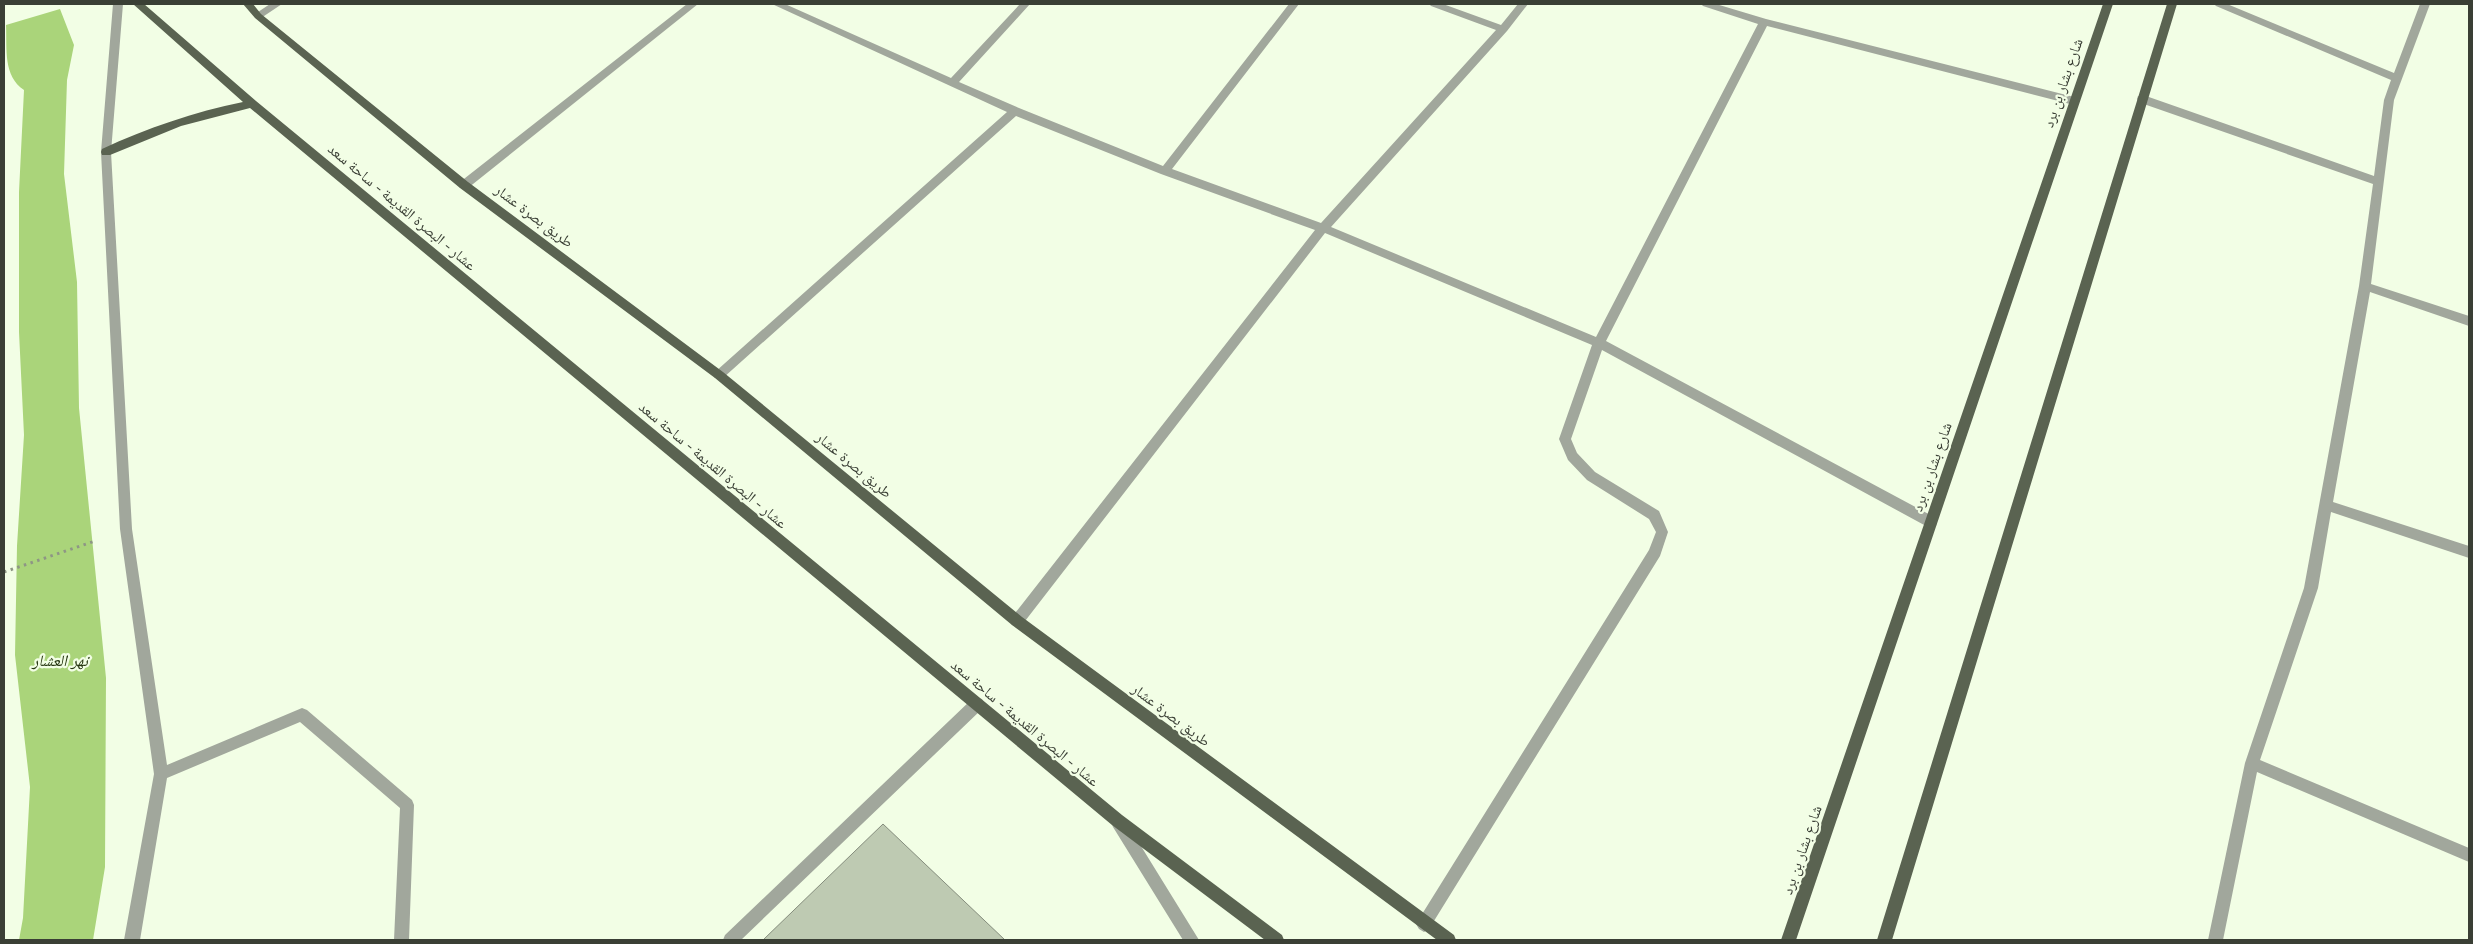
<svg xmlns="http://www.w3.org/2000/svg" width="2473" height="944" viewBox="0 0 2473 944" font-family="'Space Grotesk','Noto Naskh Arabic',sans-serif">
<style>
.water{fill:#aad47a}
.building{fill:#becab2;stroke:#858d7d}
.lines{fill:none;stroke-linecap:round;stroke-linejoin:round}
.path{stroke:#8e9685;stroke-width:3;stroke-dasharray:2.5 4.5;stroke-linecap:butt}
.minor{fill:#a1a79c;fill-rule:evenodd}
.major{fill:#5a6351;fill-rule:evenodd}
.labels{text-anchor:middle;stroke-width:4.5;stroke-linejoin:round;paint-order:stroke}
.street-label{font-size:15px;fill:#3a3f35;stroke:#f2fee5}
.water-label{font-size:16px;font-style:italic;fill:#273712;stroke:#f2fee5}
</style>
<rect width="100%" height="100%" fill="#f2fee5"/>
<path class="water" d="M60,9L74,45L67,80L64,174L77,282L79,408L106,678L105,867L93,940H19L23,918L30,787L15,655L17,546L24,435L19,332V192L24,90C3,76 7,49 6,25Z"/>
<path class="building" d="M883,824L1005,940H763Z"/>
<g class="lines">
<path class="path" d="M4,572L95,541"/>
<path class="minor" d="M113,4H123L111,152L132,529L167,765L302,708L307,710L412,800L414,805L409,940H394L400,808L300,722L167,778L140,940H124L154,774L120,529L101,152Z
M270,4H282L261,18H255V14Z
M687,4H698L468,188H460L459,185L460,182Z
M772,4H785L951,78L1020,4H1030L959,82L1019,108L1163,166L1289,4H1299L1172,169L1321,223L1496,30L1431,6L1429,4H1443L1501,25L1518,4H1528L1507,31L1331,227L1596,337L1758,24L1703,6L1701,4H1716L1766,19L2074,97L2079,101L2074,105L1767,26L1606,341L1936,518L1937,522L1936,526L1931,528L1926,526L1602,350L1571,439L1577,453L1595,472L1659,511L1668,532L1660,556L1429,929L1424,932L1419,929L1416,924L1419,919L1649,550L1656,532L1649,519L1587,480L1568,460L1559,439L1592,345L1325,233L1022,625L1017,627L1012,625L1010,621L1012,617L1315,230L1161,174L1016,116L723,378H715L713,375L715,372L1007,112Z
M2214,4H2227L2394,73L2420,4H2430L2394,100L2371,284L2469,316V326L2370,292L2333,502L2469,546V558L2331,512L2318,588L2260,760L2469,848V862L2257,772L2223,940H2208L2245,763L2304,588L2359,286L2373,184L2138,102L2137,99L2138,96H2146L2374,176L2384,100L2391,80L2216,6Z
M977,698L982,699L984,704L982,709L741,940H723L725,935L972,699Z
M1118,815L1123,817L1199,940H1183L1113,827L1111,822L1113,817Z"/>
<path class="major" d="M133,4H144L256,101L1122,815L1282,935L1284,940H1265L1112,825L250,108L181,126L110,155H102L101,152L102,149C147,128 194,112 243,102Z
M243,4H253L261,14L468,182L723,372L1022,617L1454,935L1456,940H1437L1012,625L715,378L460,188L255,18Z
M2103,4H2113L1796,940H1781Z
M2167,4H2177L1892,940H1877Z"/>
</g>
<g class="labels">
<g class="street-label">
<text transform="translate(2063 83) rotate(-71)" y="5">شارع بشار بن برد</text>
<text transform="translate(402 207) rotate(40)" y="5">عشار - البصرة القديمة - ساحة سعد</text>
<text transform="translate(534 216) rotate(37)" y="5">طريق بصرة عشار</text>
<text transform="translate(713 465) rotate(40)" y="5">عشار - البصرة القديمة - ساحة سعد</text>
<text transform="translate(854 465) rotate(40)" y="5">طريق بصرة عشار</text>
<text transform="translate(1932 467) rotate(-71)" y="5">شارع بشار بن برد</text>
<text transform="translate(1171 715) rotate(37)" y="5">طريق بصرة عشار</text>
<text transform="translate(1025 723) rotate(40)" y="5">عشار - البصرة القديمة - ساحة سعد</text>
<text transform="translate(1802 850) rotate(-71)" y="5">شارع بشار بن برد</text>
</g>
<g class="water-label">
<text x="60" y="666">نهر العشار</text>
</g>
</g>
<rect width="2473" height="944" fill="none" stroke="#3a3f35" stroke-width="10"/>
</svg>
